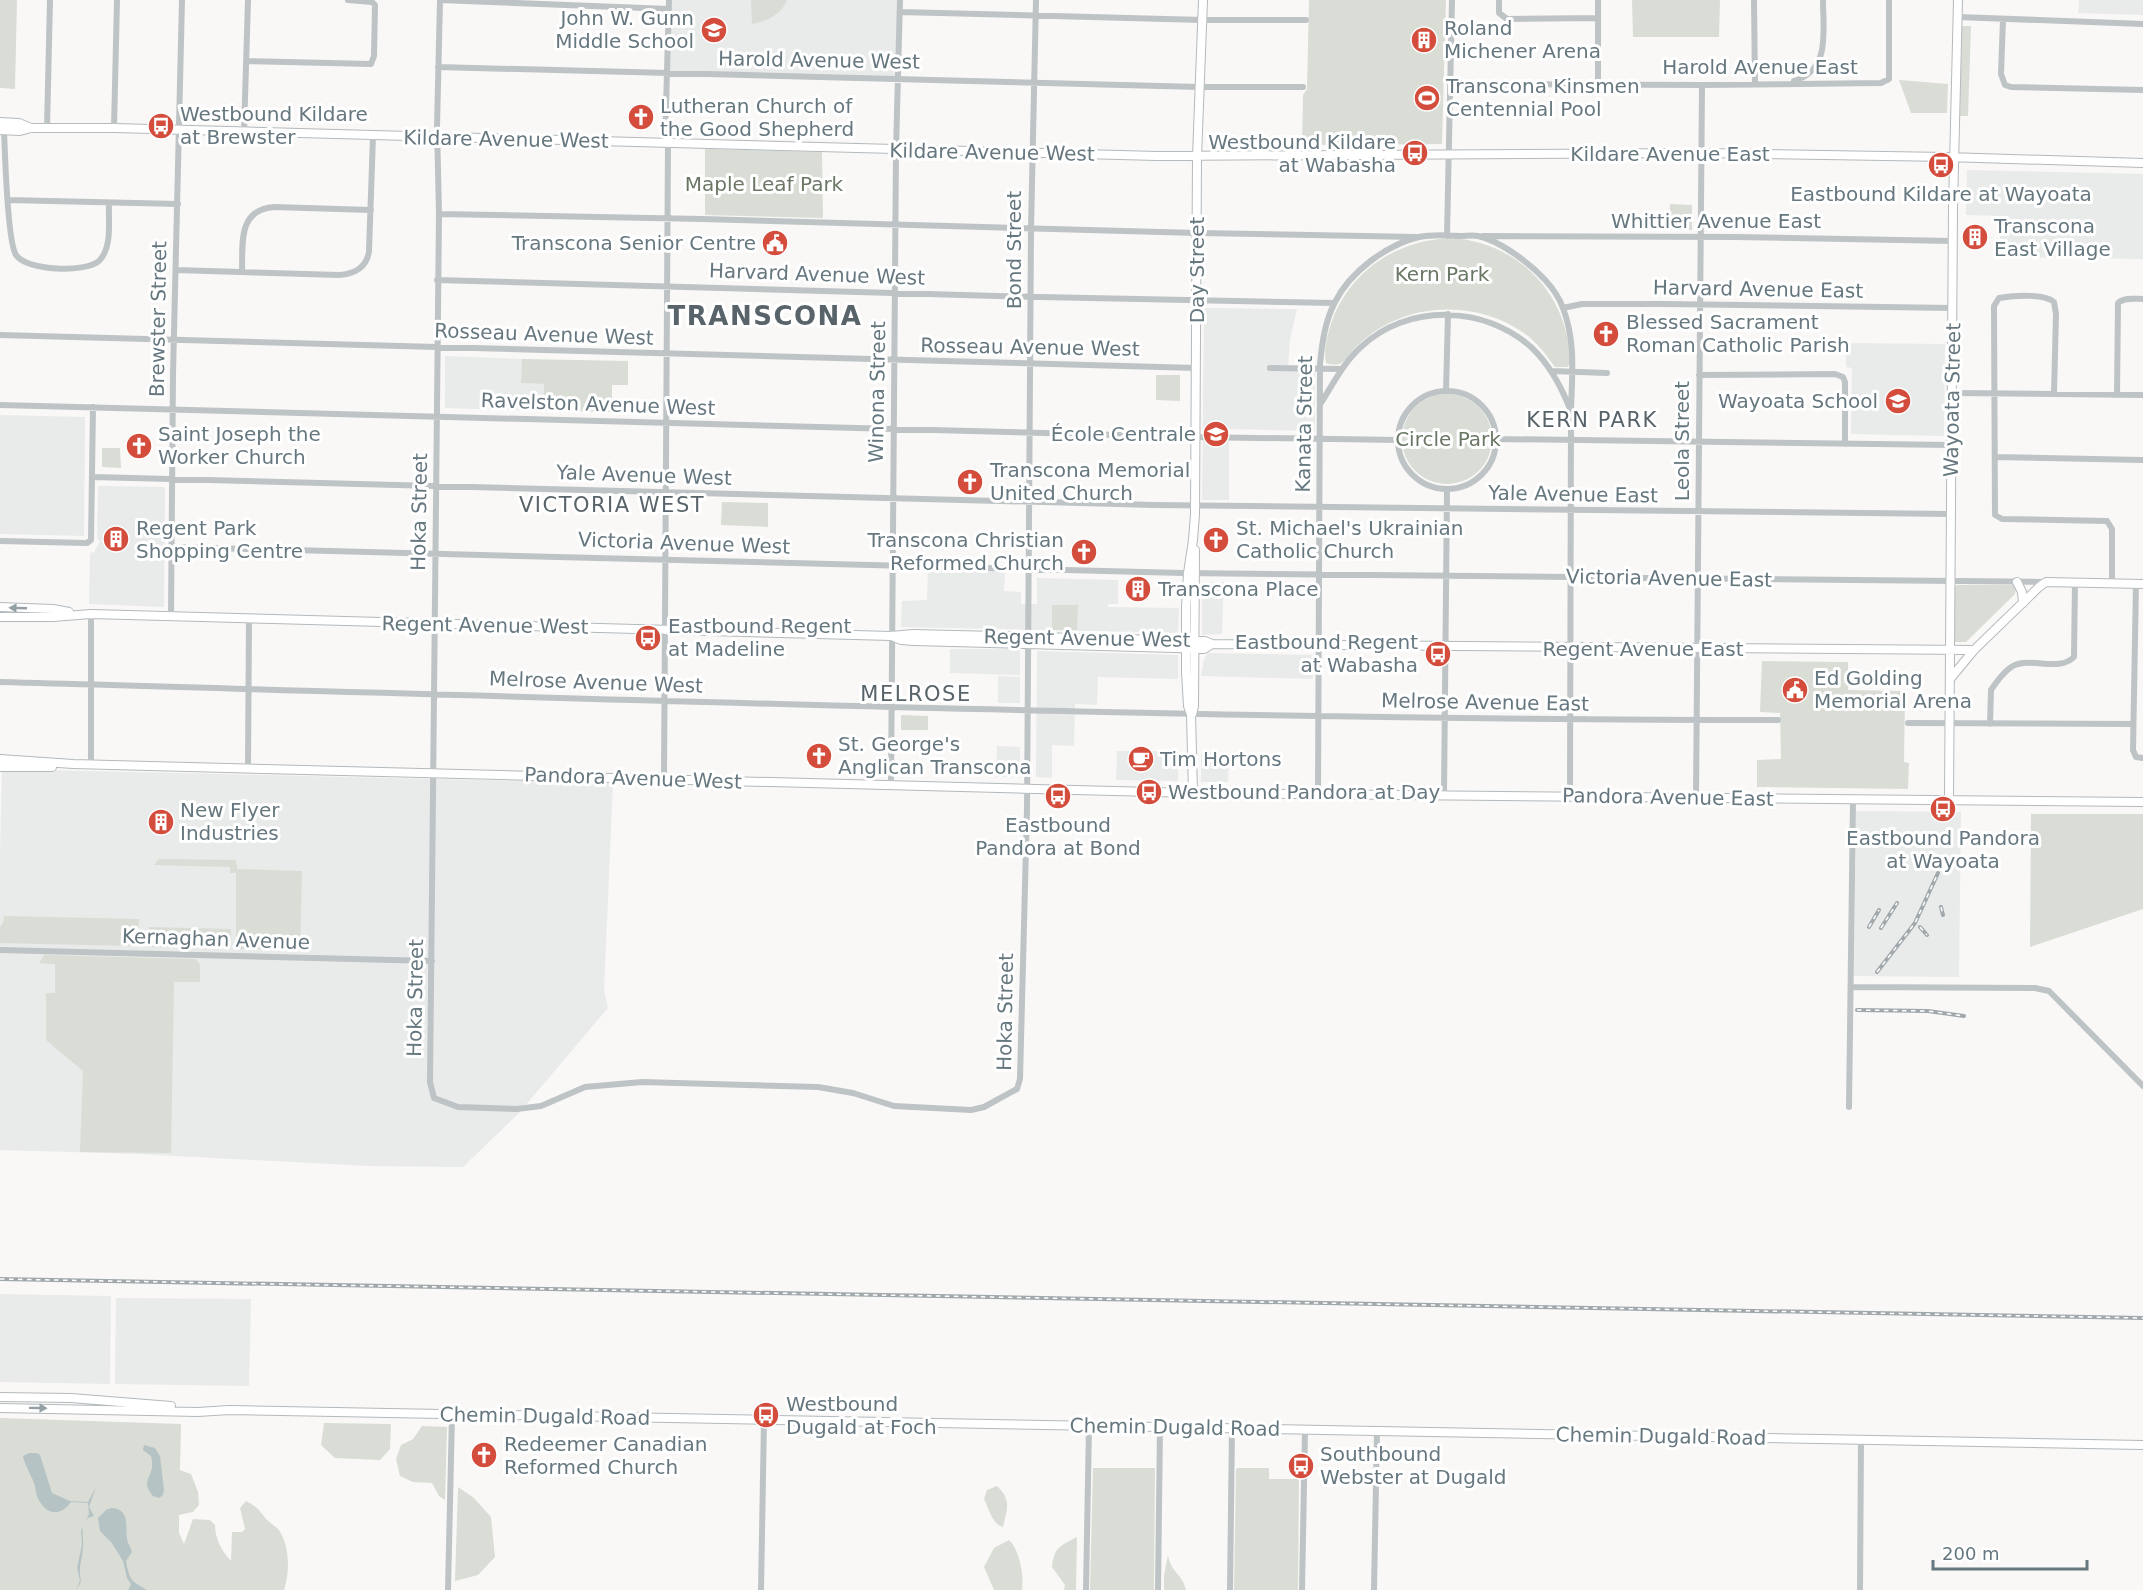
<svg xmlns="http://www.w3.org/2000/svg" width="2143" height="1590" viewBox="0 0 2143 1590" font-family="'DejaVu Sans',sans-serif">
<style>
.built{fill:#e9eaea}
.green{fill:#d9ddd6}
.water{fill:#b6c3c5}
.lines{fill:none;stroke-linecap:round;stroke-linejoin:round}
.secondary-casing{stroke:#b3b9bd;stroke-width:10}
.street{stroke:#bec3c6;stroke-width:6}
.secondary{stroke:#fff;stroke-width:8}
.rail-casing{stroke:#a0a8ac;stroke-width:4}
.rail{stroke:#fff;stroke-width:1.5;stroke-dasharray:4.5;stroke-linecap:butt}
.oneway{fill:#94a0a5}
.labels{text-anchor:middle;stroke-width:6;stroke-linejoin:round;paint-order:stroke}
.poi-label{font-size:20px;fill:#66777f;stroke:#fff;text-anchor:start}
.street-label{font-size:20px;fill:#66777f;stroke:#fff}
.park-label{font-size:20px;fill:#6a7765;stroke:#fff}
.neighbourhood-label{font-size:21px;letter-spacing:1.5px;fill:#58646a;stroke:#fff}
.district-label{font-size:26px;font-weight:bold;letter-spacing:1.5px;fill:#58646a;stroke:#fff}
</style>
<rect width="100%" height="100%" fill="#f9f8f6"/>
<path class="built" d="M669,0H900L898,78L667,73Z
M2079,0H2143V15L2078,13Z
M1967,170L2143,174V259L2000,257V216L1966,215Z
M1204,308L1297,309L1290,340L1288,368L1315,369V431L1229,429V500H1202Z
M1846,343L1945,344L1944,436L1851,434L1852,368L1846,367Z
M445,356L522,359L521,383L544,384V411L445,408Z
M0,415L85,417L84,536L0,534Z
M98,486L165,487L164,607L89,604L90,553L94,552L100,541L97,539Z
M928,568L1005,569L1004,591L1021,592V604H1037V578L1118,580V604H1108V607L1179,608L1178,633L901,627L902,601L927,600Z
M1202,582H1224L1222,634L1202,635Z
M950,649H1020V675L950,673Z
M1037,651L1178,655V679L1098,677L1097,705L1075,704L1074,746L1052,745V778L1036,777Z
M1208,653L1313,655V679L1201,676L1204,659Z
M998,676L1020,677V703H998Z
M997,746L1020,747V777H996Z
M1117,751H1178V781L1116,780Z
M1201,753H1229L1228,782H1201Z
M2,769L613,783L604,990L608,1008L519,1113L463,1167L369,1166L138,1154L0,1150V852Z
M1856,811L1961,812L1959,977L1854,976Z
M0,1294L111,1296L110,1384L0,1382Z
M116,1298L251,1299L249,1386L115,1384Z"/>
<path class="green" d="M0,0H17L15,89L0,88Z
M751,0H787C781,15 767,21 752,24Z
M1309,0H1446L1442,144L1302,145L1303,95L1307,89Z
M1632,0H1720L1719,37H1633Z
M1962,26H1971L1968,116H1960Z
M1899,80L1948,84L1947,113H1911Z
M705,149L822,152L823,218L705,215Z
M1670,204L1692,205V230H1669Z
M1449,238C1506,240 1555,279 1567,336C1569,345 1573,359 1568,367H1555C1546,355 1537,342 1524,333C1483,304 1424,301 1380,328C1370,334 1360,342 1352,351C1349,354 1347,359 1343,362C1338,366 1332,365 1326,363C1323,349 1328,332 1333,318C1353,269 1397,241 1449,238Z
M522,359L628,361V385H612V412L544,411V384L521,383Z
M1156,375H1180V401L1156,400Z
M1402 439a45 45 0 1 1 90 0a45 45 0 1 1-90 0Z
M102,448H120L121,468L102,467Z
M722,502L768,503V527L721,525Z
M1957,585H2013L2016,587L2015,594L1966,642H1953V589Z
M1052,605H1078L1077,630H1052Z
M1762,661L1848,662V690L1904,691L1905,694L1904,762L1909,763L1908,789L1757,787V760L1781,759L1780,713L1760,712Z
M901,715L928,716V730H901Z
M2031,814H2143V909L2030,947Z
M159,859L236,860L237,869L302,871L300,950L236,949V873H230V867L154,865Z
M4,916L139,919L138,937H131V946L0,943V927L3,923Z
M149,927L231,929V949L148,947Z
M44,955L196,959L200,965V982H174L171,1153L80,1152L83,1071L46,1040V993H55V964L39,963Z
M0,1418L181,1424L180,1470L191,1474L198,1492L199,1505L193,1512L179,1515V1533L184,1544L193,1519L210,1520L215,1525C215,1539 222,1551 231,1561L232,1532H242L245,1529L240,1508L246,1501C258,1507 259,1510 267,1520C270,1523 275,1526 278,1529C290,1544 290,1573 284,1590H0Z
M324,1423L391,1424L390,1449L380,1460L335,1458L321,1445Z
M422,1426L447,1427L445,1500L439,1496L432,1483L413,1482L400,1476L396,1459L401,1445L413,1439Z
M1093,1468H1155L1154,1590H1090Z
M1238,1468H1269V1479H1299L1298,1590H1234L1236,1469Z
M997,1486C1012,1500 1007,1509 1003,1527C992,1524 989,1509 984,1499L987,1490Z
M458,1487L474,1498L491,1517L495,1557L478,1575L455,1581Z
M1077,1537L1076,1590H1064L1065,1585L1052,1567C1054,1547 1060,1546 1077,1537Z
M1009,1540C1020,1550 1024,1576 1022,1590H994L984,1567L994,1548Z
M1168,1555C1171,1573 1182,1573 1186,1590H1164V1576Z"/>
<path class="water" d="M144,1445L155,1448L160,1456L164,1490L163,1495L159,1498L153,1496C138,1478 157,1478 151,1456L143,1450Z
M29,1453H37L40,1455L52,1493L70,1501L88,1502L96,1487L89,1507L94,1516L88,1518C79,1530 84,1533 83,1547C82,1563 78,1564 81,1582L76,1590L80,1581L77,1568L82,1545L81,1531L89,1514L88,1503L71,1502C63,1514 49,1517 40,1502C36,1496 36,1490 34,1483C31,1474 25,1466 23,1456Z
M111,1508C131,1509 125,1527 127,1538C127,1543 131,1547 132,1552L126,1561C130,1581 130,1580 147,1590H128L131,1584L127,1578L123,1561L111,1542L100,1531L98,1518L106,1510Z"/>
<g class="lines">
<defs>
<path id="secondary" d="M0,122L19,123L31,128
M0,130L20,131L31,128H114L1157,156L1702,153L1947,157L2143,163
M2017,582L2022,592L2023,603
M0,607L53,609L69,612
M0,617H53L91,614L891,636L913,634L1205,641L1212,644L1974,650
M892,636L901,640L914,641L1176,648L1204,649L1212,644
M1950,679L1974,650L2039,587L2046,582L2143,584
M1192,714L1194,706L1195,550
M0,759L73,764L1193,793L2143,802
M0,767H52
M1193,793L1191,714L1188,706L1186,672V607L1188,573L1193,540L1195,514L1197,157L1203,0
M1949,800L1953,207L1958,0
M0,1397L71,1398L171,1406
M0,1408L198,1412L229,1410L2143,1445"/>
</defs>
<use href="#secondary" class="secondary-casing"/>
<path class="street" d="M440,0L437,127L439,214L430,1082L434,1098L458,1107L517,1109L541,1106L585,1087L642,1082L818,1087L853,1093L894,1106L971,1110L984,1107L1017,1089L1020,1079L1027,809L1031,229L1036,0
M440,0L669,9
M1499,0V13L1507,19L1598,18
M1598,0V85
M1754,0L1755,84
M900,12L1203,20H1306
M1958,17L2143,24
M2003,19L2001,74L2005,85L2011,87L2143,90
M247,61L371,64L374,56L375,5L372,2L348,0
M438,67L1199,87H1303
M1794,81C1831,70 1823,31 1823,0
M1450,84L1702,85L1881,83L1889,79V0
M47,128L50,0
M114,128L117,0
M4,130C5,152 7,241 16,255C27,271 85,273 99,261C113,247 108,220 109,203
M244,132L248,0
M665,143L669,0
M8,200L178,204
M439,214L702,219L1197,233L1416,237
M1447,236L1452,0
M1483,236L1736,237L1953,241
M176,270L339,275C355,274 367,267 369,251L373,136
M242,272C243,244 237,210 274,207L371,210
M437,280L997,296L1334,303
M1563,308L1582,304H1665L1953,308
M0,335L1196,368
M1270,368L1342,369
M1552,371L1607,373
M1699,375L1835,374L1843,377L1845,382V444
M1398 440a49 49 0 1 1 98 0a49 49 0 1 1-98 0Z
M1446,391L1448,314
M1952,393L2143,395
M2054,394L2056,314L2054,302C2045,293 2011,296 1999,298L1994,306L1995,515L2002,519L2107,521L2112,529V583
M2117,395L2118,303C2124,297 2135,299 2143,299
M1321,403C1333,384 1344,362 1361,347C1408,303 1485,305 1532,348C1550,365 1561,386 1570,409
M0,405L1195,437L1398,440
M1497,439L1952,445
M1995,457L2143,460
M93,477L1154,505L1951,514
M0,541L87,543L91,540L93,407
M172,547L1183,573L2046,582
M2136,584L2133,750L2136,757L2143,758
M171,616L173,374L182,0
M0,682C593,698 1185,720 1778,720
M1908,723L2132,724
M1990,724L1991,690C1997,681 2008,666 2018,664C2036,659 2060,671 2074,657L2075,583
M91,764V614
M248,768L249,619
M664,779L668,143
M891,785L896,150L900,0
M1318,793L1320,364C1322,343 1325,321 1335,302C1350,272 1386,245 1419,237C1432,234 1447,235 1460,236C1466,236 1473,235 1478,236C1492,239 1508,249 1519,257C1536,269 1556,288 1563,308C1576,342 1572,375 1571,411L1570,796
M1444,795L1447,489
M1696,798L1702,85
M0,950L432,961
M1851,987L2035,988L2049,991L2143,1086
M1849,1107L1853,800
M448,1590L452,1415
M761,1590L764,1420
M1086,1590L1089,1426
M1158,1590L1160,1427
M1230,1590L1232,1428
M1302,1590L1305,1430
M1374,1590L1377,1431
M1860,1590L1861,1440"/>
<use href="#secondary" class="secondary"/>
<defs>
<path id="rail" d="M1941,907L1943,915
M1869,927L1879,910
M1920,927L1927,935
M1881,928L1897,903
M1877,972L1915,923L1938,873
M1857,1010L1928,1011L1964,1016
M0,1279L2143,1318"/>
</defs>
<use href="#rail" class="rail-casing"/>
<use href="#rail" class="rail"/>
</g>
<defs><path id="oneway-solid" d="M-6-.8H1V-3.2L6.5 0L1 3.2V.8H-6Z" transform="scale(1.5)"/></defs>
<g class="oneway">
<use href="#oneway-solid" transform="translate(18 608) rotate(-178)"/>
<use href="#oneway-solid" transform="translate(38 1408) rotate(1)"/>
</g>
<defs>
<symbol id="school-disc" viewBox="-11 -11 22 22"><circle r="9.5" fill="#d44c3b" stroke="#fff"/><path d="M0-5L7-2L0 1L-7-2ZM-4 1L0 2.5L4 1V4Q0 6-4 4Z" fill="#fff"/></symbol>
<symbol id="building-disc" viewBox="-11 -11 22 22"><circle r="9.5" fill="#d44c3b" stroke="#fff"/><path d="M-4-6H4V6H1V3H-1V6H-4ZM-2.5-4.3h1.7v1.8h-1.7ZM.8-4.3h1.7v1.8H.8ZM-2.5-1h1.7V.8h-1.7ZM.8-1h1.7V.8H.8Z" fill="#fff"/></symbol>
<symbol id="stadium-disc" viewBox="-11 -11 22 22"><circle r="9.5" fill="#d44c3b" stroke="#fff"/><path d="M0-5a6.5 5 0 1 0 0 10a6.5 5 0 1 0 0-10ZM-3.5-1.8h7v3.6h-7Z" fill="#fff"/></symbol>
<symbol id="church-disc" viewBox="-11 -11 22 22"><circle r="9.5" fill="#d44c3b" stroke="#fff"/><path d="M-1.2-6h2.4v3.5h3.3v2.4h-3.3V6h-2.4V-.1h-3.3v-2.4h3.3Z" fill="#fff"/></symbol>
<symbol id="bus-disc" viewBox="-11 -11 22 22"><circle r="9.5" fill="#d44c3b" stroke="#fff"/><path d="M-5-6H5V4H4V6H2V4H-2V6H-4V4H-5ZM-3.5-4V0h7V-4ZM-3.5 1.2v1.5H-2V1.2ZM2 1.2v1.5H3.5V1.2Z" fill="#fff"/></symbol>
<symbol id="civic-disc" viewBox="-11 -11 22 22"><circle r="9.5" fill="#d44c3b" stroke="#fff"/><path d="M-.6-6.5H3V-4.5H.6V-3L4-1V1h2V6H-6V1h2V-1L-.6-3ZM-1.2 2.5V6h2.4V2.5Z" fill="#fff"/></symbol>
<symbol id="cafe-disc" viewBox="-11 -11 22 22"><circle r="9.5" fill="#d44c3b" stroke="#fff"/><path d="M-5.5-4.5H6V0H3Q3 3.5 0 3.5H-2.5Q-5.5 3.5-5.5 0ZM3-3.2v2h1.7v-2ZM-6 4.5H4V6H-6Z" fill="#fff"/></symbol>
</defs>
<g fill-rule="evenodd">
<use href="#school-disc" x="699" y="15" width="30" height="30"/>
<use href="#building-disc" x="1409" y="25" width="30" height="30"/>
<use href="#stadium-disc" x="1412" y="83" width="30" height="30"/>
<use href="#church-disc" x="626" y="102" width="30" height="30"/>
<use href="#bus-disc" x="146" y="111" width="30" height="30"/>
<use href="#bus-disc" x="1400" y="138" width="30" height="30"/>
<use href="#bus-disc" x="1926" y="150" width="30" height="30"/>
<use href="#building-disc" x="1960" y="222" width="30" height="30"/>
<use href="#civic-disc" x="760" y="228" width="30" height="30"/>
<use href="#church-disc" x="1591" y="319" width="30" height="30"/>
<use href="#school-disc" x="1883" y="386" width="30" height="30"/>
<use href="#school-disc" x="1201" y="419" width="30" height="30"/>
<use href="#church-disc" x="124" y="431" width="30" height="30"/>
<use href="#church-disc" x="955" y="467" width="30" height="30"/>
<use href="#building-disc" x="101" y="524" width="30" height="30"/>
<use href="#church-disc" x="1201" y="525" width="30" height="30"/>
<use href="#church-disc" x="1069" y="537" width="30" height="30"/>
<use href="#building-disc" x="1123" y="574" width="30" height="30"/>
<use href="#bus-disc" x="633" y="623" width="30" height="30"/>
<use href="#bus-disc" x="1423" y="639" width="30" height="30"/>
<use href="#civic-disc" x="1780" y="675" width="30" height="30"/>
<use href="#church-disc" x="804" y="741" width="30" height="30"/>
<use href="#cafe-disc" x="1126" y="744" width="30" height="30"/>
<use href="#bus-disc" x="1134" y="777" width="30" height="30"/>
<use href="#bus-disc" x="1043" y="781" width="30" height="30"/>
<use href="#bus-disc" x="1928" y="794" width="30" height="30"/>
<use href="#building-disc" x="146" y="807" width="30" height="30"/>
<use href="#bus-disc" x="751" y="1400" width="30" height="30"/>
<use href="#church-disc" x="469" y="1440" width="30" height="30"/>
<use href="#bus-disc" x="1286" y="1451" width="30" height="30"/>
</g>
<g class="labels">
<g class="poi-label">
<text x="694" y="25" text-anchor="end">John W. Gunn<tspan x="694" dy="23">Middle School</tspan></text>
<text x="1444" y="35">Roland<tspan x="1444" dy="23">Michener Arena</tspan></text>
<text x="1446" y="93">Transcona Kinsmen<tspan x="1446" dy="23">Centennial Pool</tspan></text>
<text x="660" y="113">Lutheran Church of<tspan x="660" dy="23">the Good Shepherd</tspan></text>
<text x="180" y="121">Westbound Kildare<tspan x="180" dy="23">at Brewster</tspan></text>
<text x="1396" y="149" text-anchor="end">Westbound Kildare<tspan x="1396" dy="23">at Wabasha</tspan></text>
<text x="1941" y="201" text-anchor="middle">Eastbound Kildare at Wayoata</text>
<text x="1994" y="233">Transcona<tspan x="1994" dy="23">East Village</tspan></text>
<text x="756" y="250" text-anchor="end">Transcona Senior Centre</text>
<text x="1626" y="329">Blessed Sacrament<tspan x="1626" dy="23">Roman Catholic Parish</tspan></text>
<text x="1878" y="408" text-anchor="end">Wayoata School</text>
<text x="158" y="441">Saint Joseph the<tspan x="158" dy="23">Worker Church</tspan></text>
<text x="1196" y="441" text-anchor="end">École Centrale</text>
<text x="990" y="477">Transcona Memorial<tspan x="990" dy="23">United Church</tspan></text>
<text x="136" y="535">Regent Park<tspan x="136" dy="23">Shopping Centre</tspan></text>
<text x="1236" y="535">St. Michael's Ukrainian<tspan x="1236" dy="23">Catholic Church</tspan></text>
<text x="1064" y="547" text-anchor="end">Transcona Christian<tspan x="1064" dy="23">Reformed Church</tspan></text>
<text x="1158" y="596">Transcona Place</text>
<text x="668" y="633">Eastbound Regent<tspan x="668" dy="23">at Madeline</tspan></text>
<text x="1418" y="649" text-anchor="end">Eastbound Regent<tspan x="1418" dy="23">at Wabasha</tspan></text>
<text x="1814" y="685">Ed Golding<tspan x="1814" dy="23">Memorial Arena</tspan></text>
<text x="838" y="751">St. George's<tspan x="838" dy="23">Anglican Transcona</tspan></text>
<text x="1160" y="766">Tim Hortons</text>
<text x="1168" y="799">Westbound Pandora at Day</text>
<text x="180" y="817">New Flyer<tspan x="180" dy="23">Industries</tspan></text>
<text x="1058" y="832" text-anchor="middle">Eastbound<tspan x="1058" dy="23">Pandora at Bond</tspan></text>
<text x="1943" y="845" text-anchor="middle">Eastbound Pandora<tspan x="1943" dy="23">at Wayoata</tspan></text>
<text x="786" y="1411">Westbound<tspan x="786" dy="23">Dugald at Foch</tspan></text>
<text x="504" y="1451">Redeemer Canadian<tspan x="504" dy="23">Reformed Church</tspan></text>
<text x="1320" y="1461">Southbound<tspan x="1320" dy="23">Webster at Dugald</tspan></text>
</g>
<g class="street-label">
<text transform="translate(819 60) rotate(1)" y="7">Harold Avenue West</text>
<text x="1760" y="74">Harold Avenue East</text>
<text transform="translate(506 139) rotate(1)" y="7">Kildare Avenue West</text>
<text transform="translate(992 152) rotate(1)" y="7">Kildare Avenue West</text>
<text x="1670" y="161">Kildare Avenue East</text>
<text x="1716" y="228">Whittier Avenue East</text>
<text transform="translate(1014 250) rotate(-90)" y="7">Bond Street</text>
<text transform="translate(1197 270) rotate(-90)" y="7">Day Street</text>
<text transform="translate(817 274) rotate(2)" y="7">Harvard Avenue West</text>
<text transform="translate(1758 289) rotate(1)" y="7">Harvard Avenue East</text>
<text transform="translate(158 319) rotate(-89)" y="7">Brewster Street</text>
<text transform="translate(544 334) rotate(2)" y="7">Rosseau Avenue West</text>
<text transform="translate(1030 347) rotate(1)" y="7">Rosseau Avenue West</text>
<text transform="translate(877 392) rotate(-89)" y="7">Winona Street</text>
<text transform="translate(1952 400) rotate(-89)" y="7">Wayoata Street</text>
<text transform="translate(598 404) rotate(2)" y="7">Ravelston Avenue West</text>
<text transform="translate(1304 424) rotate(-89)" y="7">Kanata Street</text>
<text transform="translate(1682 441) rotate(-90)" y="7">Leola Street</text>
<text transform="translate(644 475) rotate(2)" y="7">Yale Avenue West</text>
<text transform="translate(1573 494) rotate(1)" y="7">Yale Avenue East</text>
<text transform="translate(419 512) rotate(-89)" y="7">Hoka Street</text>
<text transform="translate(684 543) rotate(2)" y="7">Victoria Avenue West</text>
<text transform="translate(1669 578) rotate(1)" y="7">Victoria Avenue East</text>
<text transform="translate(485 625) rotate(1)" y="7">Regent Avenue West</text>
<text transform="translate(1087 638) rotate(1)" y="7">Regent Avenue West</text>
<text x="1643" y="656">Regent Avenue East</text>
<text transform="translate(596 682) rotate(2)" y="7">Melrose Avenue West</text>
<text transform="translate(1485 702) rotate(1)" y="7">Melrose Avenue East</text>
<text transform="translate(633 778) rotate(2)" y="7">Pandora Avenue West</text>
<text transform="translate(1668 797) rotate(1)" y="7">Pandora Avenue East</text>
<text transform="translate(216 939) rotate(2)" y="7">Kernaghan Avenue</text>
<text transform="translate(415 998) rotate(-89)" y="7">Hoka Street</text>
<text transform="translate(1005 1012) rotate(-89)" y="7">Hoka Street</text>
<text transform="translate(545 1416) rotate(1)" y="7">Chemin Dugald Road</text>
<text transform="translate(1175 1427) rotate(1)" y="7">Chemin Dugald Road</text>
<text transform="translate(1661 1436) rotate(1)" y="7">Chemin Dugald Road</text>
</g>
<g class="park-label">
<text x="764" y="191">Maple Leaf Park</text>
<text x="1442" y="281">Kern Park</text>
<text x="1448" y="446">Circle Park</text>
</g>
<g class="neighbourhood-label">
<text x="1592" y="427">KERN PARK</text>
<text x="612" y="512">VICTORIA WEST</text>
<text x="916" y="701">MELROSE</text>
</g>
<g class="district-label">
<text x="765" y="325">TRANSCONA</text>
</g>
</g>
<path d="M1933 1560v9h154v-9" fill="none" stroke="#66777f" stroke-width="3"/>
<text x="1942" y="1560" font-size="18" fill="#66777f" stroke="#ffffff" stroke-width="4.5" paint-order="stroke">200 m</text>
</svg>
